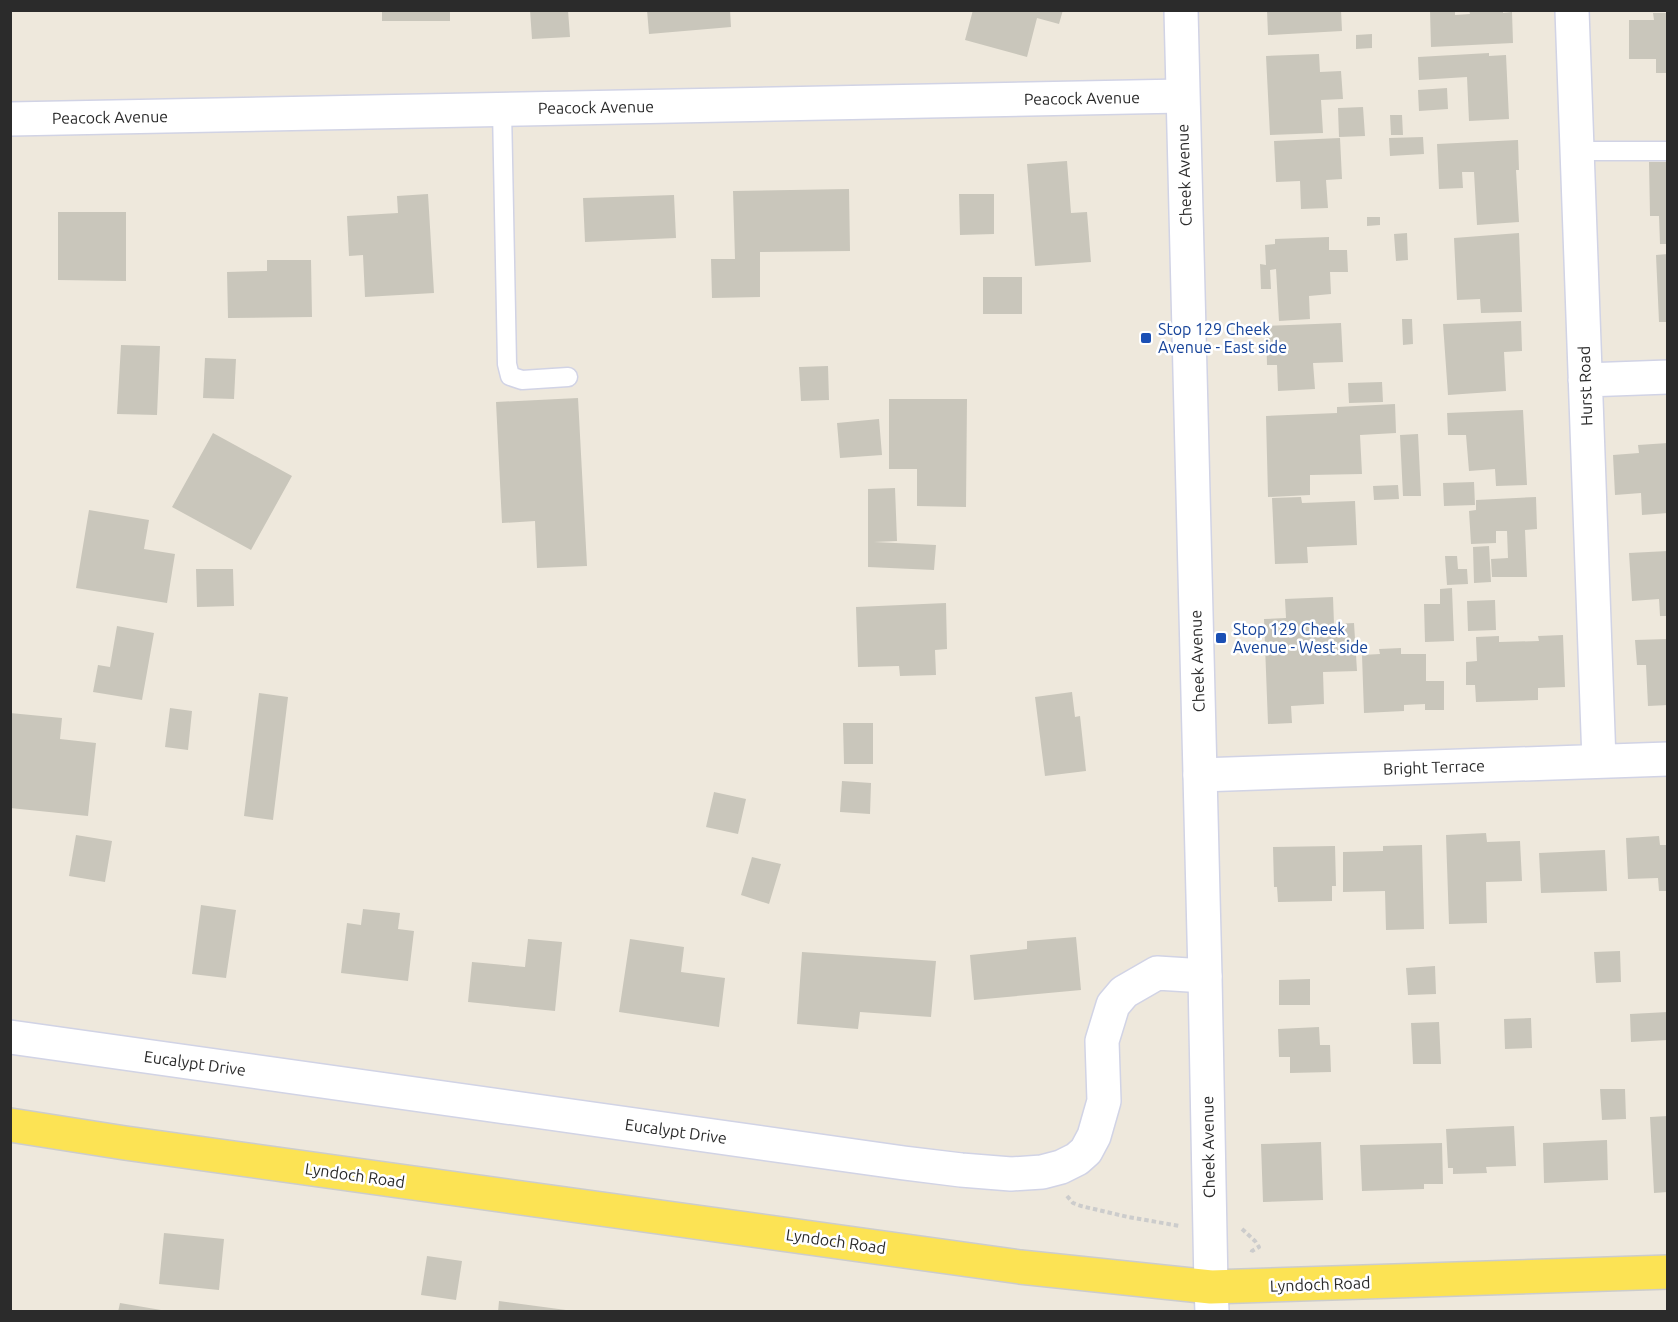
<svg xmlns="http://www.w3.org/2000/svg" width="1678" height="1322" viewBox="0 0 1678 1322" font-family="Ubuntu,sans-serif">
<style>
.building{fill:#c9c6bb}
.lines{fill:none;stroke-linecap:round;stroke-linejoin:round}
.service-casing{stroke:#d1d3e5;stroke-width:21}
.minor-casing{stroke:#d1d3e5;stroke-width:36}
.tertiary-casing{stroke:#d1d3e5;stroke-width:36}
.primary-casing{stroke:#ccc;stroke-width:36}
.path{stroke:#ccc;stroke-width:4;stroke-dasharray:4.5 3;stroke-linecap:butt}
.service{stroke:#fff;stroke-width:18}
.minor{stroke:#fff;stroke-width:33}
.tertiary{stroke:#fff;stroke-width:33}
.primary{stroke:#fce354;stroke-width:33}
.transit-dot{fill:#1a4fb4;stroke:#fff;stroke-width:2}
.labels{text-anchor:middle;stroke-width:5;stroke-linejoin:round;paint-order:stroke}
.street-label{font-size:16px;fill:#2b2b2b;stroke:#fff}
.transit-label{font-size:16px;fill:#164399;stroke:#fff;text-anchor:start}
</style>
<rect width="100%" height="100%" fill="#eee8dc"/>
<path class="building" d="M382,10H450V21H382Z
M530,10H568L570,37L532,39Z
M647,10H730L731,27L649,34Z
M973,10H1063L1059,24L1037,18L1027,57L965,40Z
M1267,10H1341L1342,31L1268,35Z
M1430,10H1455V15L1470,14L1469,10H1503V13L1512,12L1513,43L1431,47Z
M1653,13H1668V73H1656V59H1629V20H1654Z
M1372,34V48L1356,49V35Z
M1489,53V56L1506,55L1509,119L1469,121L1467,77L1419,80L1418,57Z
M1319,54L1320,72L1341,71L1343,99L1321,100L1323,133L1270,135L1266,56Z
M1447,88L1448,109L1419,111L1418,90Z
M1363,107L1365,136L1339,137L1338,108Z
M1390,115H1402L1403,135H1391Z
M1423,137L1424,154L1390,156L1389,138Z
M1340,138L1342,179L1326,180L1328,208L1301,209L1300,181L1276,182L1274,141Z
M1518,140L1519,170H1516L1519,222L1477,225L1474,172H1462L1463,188L1439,189L1437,144Z
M1067,161L1071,213L1087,212L1091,262L1035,266L1027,164Z
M1649,162H1668V244H1660L1659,216H1650Z
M849,189L850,251L760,252V297L712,298L711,259H735L733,191Z
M428,194L434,293L365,297L363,255L349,256L347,216L398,213L397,196Z
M959,194H994V234L960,235Z
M674,195L676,238L585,242L583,198Z
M58,212H126V281L58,280Z
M1367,217H1380V225L1367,226Z
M1407,233L1408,260L1396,261L1394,234Z
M1519,233L1522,312L1481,313L1480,299L1457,300L1454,238Z
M1329,237V250H1347L1348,272H1330L1331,294L1309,296L1310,319L1279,321L1276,269L1270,270L1271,289H1261L1260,264L1266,265L1265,245L1275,244V239Z
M1668,254V322H1659L1656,255Z
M267,260H311L312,317L228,318L227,272L267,271Z
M983,277H1022V314H983Z
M1402,319H1412L1413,344L1403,345Z
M1521,321L1522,351L1504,352L1506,391L1448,395L1443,324Z
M1341,323L1343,362L1313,363L1315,389L1278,391L1277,365H1267L1266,326Z
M121,345L160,346L157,415L117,414Z
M205,358L236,359L234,399L203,398Z
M828,366L829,400L801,401L799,367Z
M1382,382L1383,402L1349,403L1348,383Z
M578,398L587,566L537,568L535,521L502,523L496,402Z
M889,399H967L966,507L917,506V469H889Z
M1395,404L1396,433L1360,435L1362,474L1310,475V495L1268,497L1266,416L1337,413V407Z
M1523,410L1527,485L1496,486L1495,469L1469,471L1466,435H1448L1447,413Z
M879,419L882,455L840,458L837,423Z
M213,433L292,476L251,550L172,507Z
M1418,434L1421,496H1403L1400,435Z
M1668,443V513L1642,515L1641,493L1615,495L1613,455L1639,453L1638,445Z
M1474,482L1475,505L1444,506L1443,483Z
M1398,485L1399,499L1374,500L1373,486Z
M895,488L897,541L874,542L936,545L934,570L868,567V489Z
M1301,497L1302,503L1355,501L1357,545L1307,547L1308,563L1275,564L1272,498Z
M1536,497L1537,529L1525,530L1527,577H1492L1491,559L1508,558L1507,531H1496V543L1471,544L1469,511L1476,510V500Z
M89,510L149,520L144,549L175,554L167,603L76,588Z
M1489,546L1491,582L1474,583L1473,547Z
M1668,551V616H1660L1659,599L1632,601L1629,553Z
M1445,556H1457L1458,569H1467L1468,584L1447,585Z
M196,569H233L234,606L197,607Z
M1452,588L1454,641L1425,642L1424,604H1440V589Z
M1333,597L1334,624L1354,623L1357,671L1323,672L1324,704L1291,706L1292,723L1268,724L1264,619L1286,618L1285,599Z
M1495,600L1496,630L1468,631L1467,601Z
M946,603L947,649L935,650L936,675L900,676L899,666L858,667L856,607Z
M117,626L154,633L142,700L93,692L98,665L110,667Z
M1563,635L1565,687L1538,688V700L1476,702L1475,685H1466V662L1477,661L1476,637L1499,636V642L1539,641L1538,636Z
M1668,639V705L1648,706L1646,665H1637L1635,640Z
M1401,648V654H1426V681H1444V710H1425V704L1404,705V711L1364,713L1362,655L1380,654L1379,649Z
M1072,692L1075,717L1080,716L1086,771L1045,776L1035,697Z
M259,693L288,697L273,820L244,816Z
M170,708L192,711L188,750L165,747Z
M10,713L62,718L60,739L96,743L88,816L10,808Z
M843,723H873V764H844Z
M842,781L871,783L870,814L840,812Z
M714,792L746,799L738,834L706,827Z
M1486,833L1487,842L1520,841L1522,881L1486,882L1487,923L1449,924L1446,835Z
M76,835L112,841L105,882L69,876Z
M1659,836L1660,845H1668V891H1659L1658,878L1628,879L1626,838Z
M1422,845L1424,929L1386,930L1385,891L1343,892V852L1383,851V846Z
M1335,846L1336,886H1332V901L1278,902L1277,887H1274L1273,847Z
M1605,850L1607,891L1541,893L1539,853Z
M752,857L781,864L769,904L741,895Z
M201,905L236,910L226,978L192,974Z
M363,909L400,913L398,929L414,931L408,981L341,973L347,923L361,925Z
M1076,937L1081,990L974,1000L970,955L1027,949V941Z
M528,939L562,942L555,1011L468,1002L472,962L525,967Z
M630,939L684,947L681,972L725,978L719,1027L619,1012Z
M1620,951L1621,982L1596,983L1594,952Z
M802,952L936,961L931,1017L860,1012L858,1029L797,1024Z
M1435,966L1436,994L1408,995L1406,968Z
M1310,979V1005H1279V980Z
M1668,1012V1040L1631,1042L1630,1014Z
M1531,1018L1532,1048L1505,1049L1504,1019Z
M1439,1022L1441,1064H1413L1411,1023Z
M1319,1027L1320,1045H1330L1331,1072L1290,1073V1057H1279L1278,1029Z
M1600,1089H1625L1626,1119L1602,1120Z
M1668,1116V1192L1654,1193L1650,1117Z
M1514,1126L1516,1166L1486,1167L1487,1173L1453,1174V1168H1448L1446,1129Z
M1607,1140L1608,1180L1544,1183L1543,1143Z
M1321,1142L1323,1200L1263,1202L1261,1144Z
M1442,1143L1443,1184H1424V1189L1362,1191L1360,1145Z
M164,1233L224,1239L219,1290L159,1284Z
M427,1256L462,1261L456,1300L421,1295Z
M499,1301L566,1310V1312H498Z
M120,1303L161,1310V1312H118Z"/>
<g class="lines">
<defs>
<path id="service" d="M502,109L507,364L510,376L522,380L568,377
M1577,151H1668"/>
<path id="minor" d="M1572,10L1599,761
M10,119L1182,96
M1585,380L1668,377
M1200,775L1668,759
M10,1037L904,1163L961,1170L1011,1174L1042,1172L1061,1167L1077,1159L1086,1151L1094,1136L1104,1101L1102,1041L1113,1005L1124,992L1157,973L1205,976
M1211,1287L1212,1312"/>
<path id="tertiary" d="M1181,10L1205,976L1211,1287"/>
<path id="primary" d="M10,1125L125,1143L1020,1267L1211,1287L1668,1272"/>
</defs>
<use href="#service" class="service-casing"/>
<use href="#minor" class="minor-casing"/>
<use href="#tertiary" class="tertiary-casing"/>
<use href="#primary" class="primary-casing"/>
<path class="path" d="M1067,1196L1073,1203L1081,1206L1128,1217L1180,1226
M1242,1229L1255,1241L1259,1247L1252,1251L1251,1254"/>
<use href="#service" class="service"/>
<use href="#minor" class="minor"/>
<use href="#tertiary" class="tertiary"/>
<use href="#primary" class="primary"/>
</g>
<g class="transit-dot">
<rect x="1140" y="332" width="12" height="12" rx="3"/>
<rect x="1215" y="632" width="12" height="12" rx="3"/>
</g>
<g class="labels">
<g class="street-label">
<text transform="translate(1082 98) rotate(-1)" y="6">Peacock Avenue</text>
<text transform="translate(596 107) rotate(-1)" y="6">Peacock Avenue</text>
<text transform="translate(110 117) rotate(-1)" y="6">Peacock Avenue</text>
<text transform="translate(1184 175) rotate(-92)" y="6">Cheek Avenue</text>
<text transform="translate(1585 386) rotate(-92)" y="6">Hurst Road</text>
<text transform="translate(1197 661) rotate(-92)" y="6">Cheek Avenue</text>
<text transform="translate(1434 767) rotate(-2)" y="6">Bright Terrace</text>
<text transform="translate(195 1063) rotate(8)" y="6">Eucalypt Drive</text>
<text transform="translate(676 1131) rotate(8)" y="6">Eucalypt Drive</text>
<text transform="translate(1208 1147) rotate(-91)" y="6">Cheek Avenue</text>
<text transform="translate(355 1175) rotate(8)" y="6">Lyndoch Road</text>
<text transform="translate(836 1241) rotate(8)" y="6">Lyndoch Road</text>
<text transform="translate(1320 1284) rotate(-2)" y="6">Lyndoch Road</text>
</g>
<g class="transit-label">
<text x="1158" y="335">Stop 129 Cheek<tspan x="1158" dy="18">Avenue - East side</tspan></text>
<text x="1233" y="635">Stop 129 Cheek<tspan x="1233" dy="18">Avenue - West side</tspan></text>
</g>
</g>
<rect width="1678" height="1322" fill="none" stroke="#2b2b2b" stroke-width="24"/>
</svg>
